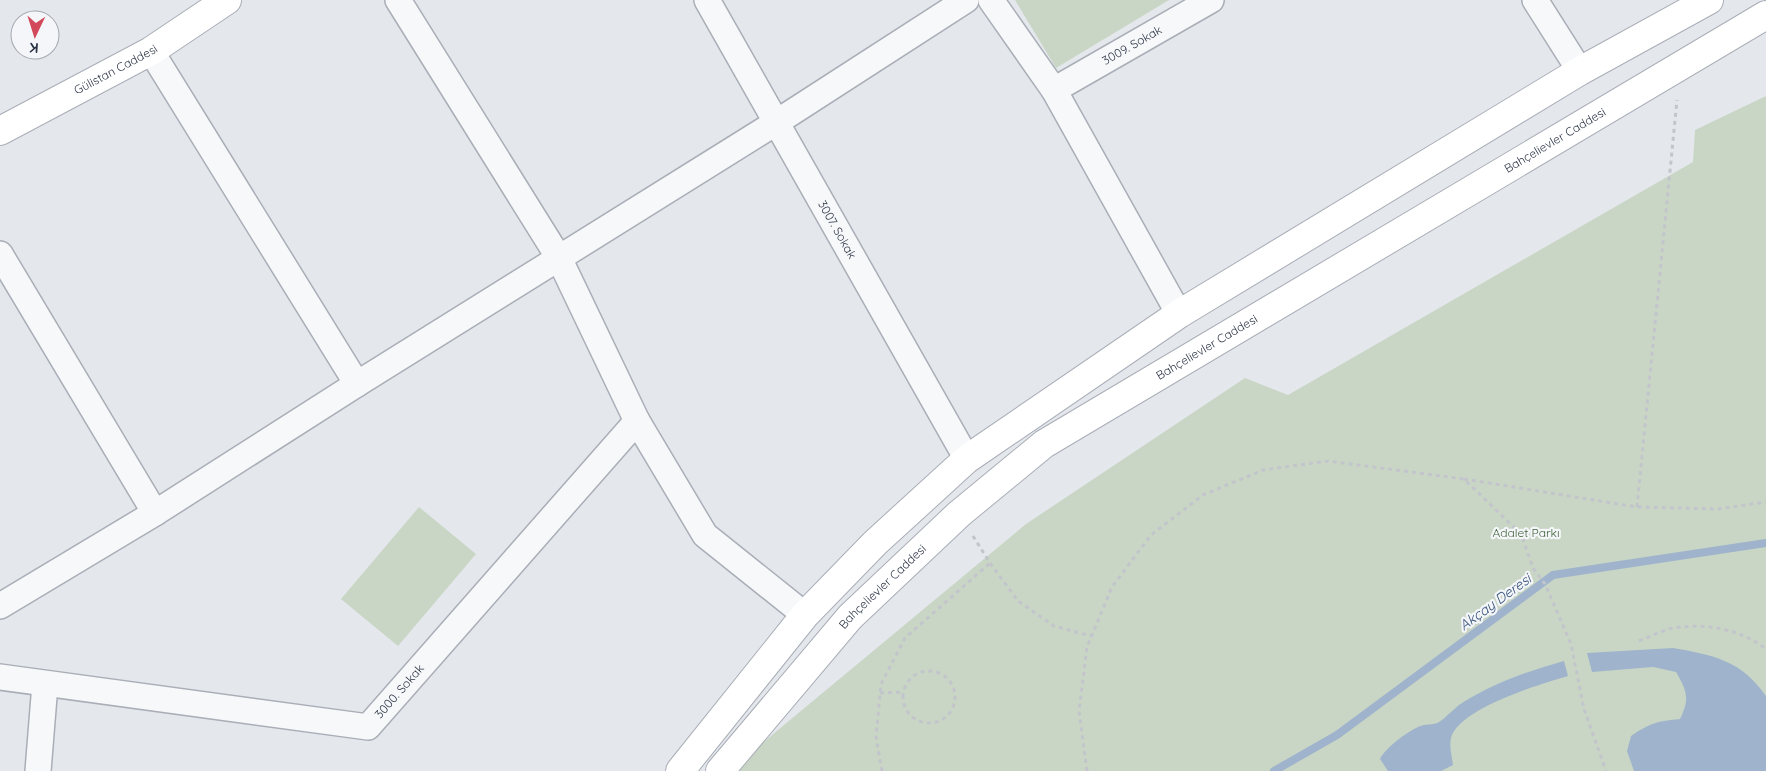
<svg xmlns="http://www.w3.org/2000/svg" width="1766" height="771" viewBox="0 0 1766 771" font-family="Quicksand,sans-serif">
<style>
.green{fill:#c9d6c5}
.water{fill:#9fb4cc}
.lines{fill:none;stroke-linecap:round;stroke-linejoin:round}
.stream{stroke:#9fb4cc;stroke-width:8}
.street-casing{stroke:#a9aeb7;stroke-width:28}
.secondary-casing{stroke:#a9aeb7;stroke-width:30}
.path{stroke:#c2c5cb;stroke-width:3;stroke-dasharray:4 4;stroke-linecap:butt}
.street{stroke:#f7f8fa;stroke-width:25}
.secondary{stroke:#fff;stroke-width:28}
.labels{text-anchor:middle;stroke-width:4.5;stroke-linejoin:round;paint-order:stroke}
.street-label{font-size:12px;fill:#2b3445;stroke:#f4f6f9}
.park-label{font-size:12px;fill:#3f6138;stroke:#f4f6f9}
.water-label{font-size:14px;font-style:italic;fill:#34527a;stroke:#f4f6f9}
</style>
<rect width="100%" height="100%" fill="#e4e7ec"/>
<path class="green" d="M1015,0H1169L1056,68Z
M1766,96V771H738L755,749L1026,524L1245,378L1288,395L1693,162L1695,130Z
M419,507L476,554L398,646L341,599Z"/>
<path class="water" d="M1673,648C1713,655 1741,660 1766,696V771H1634L1627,751L1631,736C1650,723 1658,721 1680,719C1690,699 1687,691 1676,672L1653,667L1592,672L1587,653Z
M1564,661L1568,676C1541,684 1459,708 1451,738C1449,746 1452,757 1453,765L1441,771H1388L1380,759C1385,748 1411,728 1424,725C1429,724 1434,725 1439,722C1447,717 1454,708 1462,703C1494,683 1528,671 1564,661Z"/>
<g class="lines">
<path class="stream" d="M1274,771L1337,735L1553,575L1766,543"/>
<defs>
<g id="street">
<path d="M398,0L559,258L637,421L705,535L805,615"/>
<path id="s1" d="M707,0L967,459"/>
<path d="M991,0L1054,90L1179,314"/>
<path d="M1535,0L1580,71"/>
<path d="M151,51L357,384"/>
<path id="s2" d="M1054,90L1211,0"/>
<path d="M0,254L155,513"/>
<path d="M0,606L155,513L357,384L777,122L966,0"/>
<path id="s3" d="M0,677L368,727L637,421"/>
<path d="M38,771L45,684"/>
</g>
<g id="secondary">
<path id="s4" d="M0,131L151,51L227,0"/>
<path d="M680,771L805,615L875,543L967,459L1179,314L1580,71L1709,0"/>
<path id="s5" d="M720,771L850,617L959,514L1044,444L1766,15"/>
</g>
</defs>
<use href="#street" class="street-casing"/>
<use href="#secondary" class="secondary-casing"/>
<path class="path" d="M1464,479L1637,507L1718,509L1766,502
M1637,507L1677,100
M973,536L990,563L1018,601L1054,626L1091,636
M1639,641C1649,637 1659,632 1669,629C1702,622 1739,628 1766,649
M903 697a26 26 0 1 1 52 0a26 26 0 1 1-52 0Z
M880,693L903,692
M882,771L876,737L881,684L905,638L990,563
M1087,771L1079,711L1087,647L1112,587L1151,535L1203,495L1263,470L1328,461L1464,479L1521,534L1533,568L1545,584L1571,644L1584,709L1606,771"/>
<use href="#street" class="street"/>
<use href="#secondary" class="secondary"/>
</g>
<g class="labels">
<g class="street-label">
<text dy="4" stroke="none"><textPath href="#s2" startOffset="90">3009. Sokak</textPath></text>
<text dy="4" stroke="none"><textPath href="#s4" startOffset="131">Gülistan Caddesi</textPath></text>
<text dy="4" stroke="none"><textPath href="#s5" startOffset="1056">Bahçelievler Caddesi</textPath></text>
<text dy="4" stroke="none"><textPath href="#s1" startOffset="264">3007. Sokak</textPath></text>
<text dy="4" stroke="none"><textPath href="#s5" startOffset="651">Bahçelievler Caddesi</textPath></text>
<text dy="4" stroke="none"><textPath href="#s5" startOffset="246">Bahçelievler Caddesi</textPath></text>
<text dy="4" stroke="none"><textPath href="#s3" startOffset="419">3000. Sokak</textPath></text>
</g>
<g class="park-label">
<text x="1526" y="537">Adalet Parkı</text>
</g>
<g class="water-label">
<text transform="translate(1495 602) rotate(-36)" y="5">Akçay Deresi</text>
</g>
</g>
<g transform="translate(35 35) rotate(184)"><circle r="24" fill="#f4f6f9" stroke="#a4a8b1"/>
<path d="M0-4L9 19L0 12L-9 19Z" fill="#d1495b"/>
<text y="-8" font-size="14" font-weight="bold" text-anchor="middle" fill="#2b3445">K</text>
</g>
</svg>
